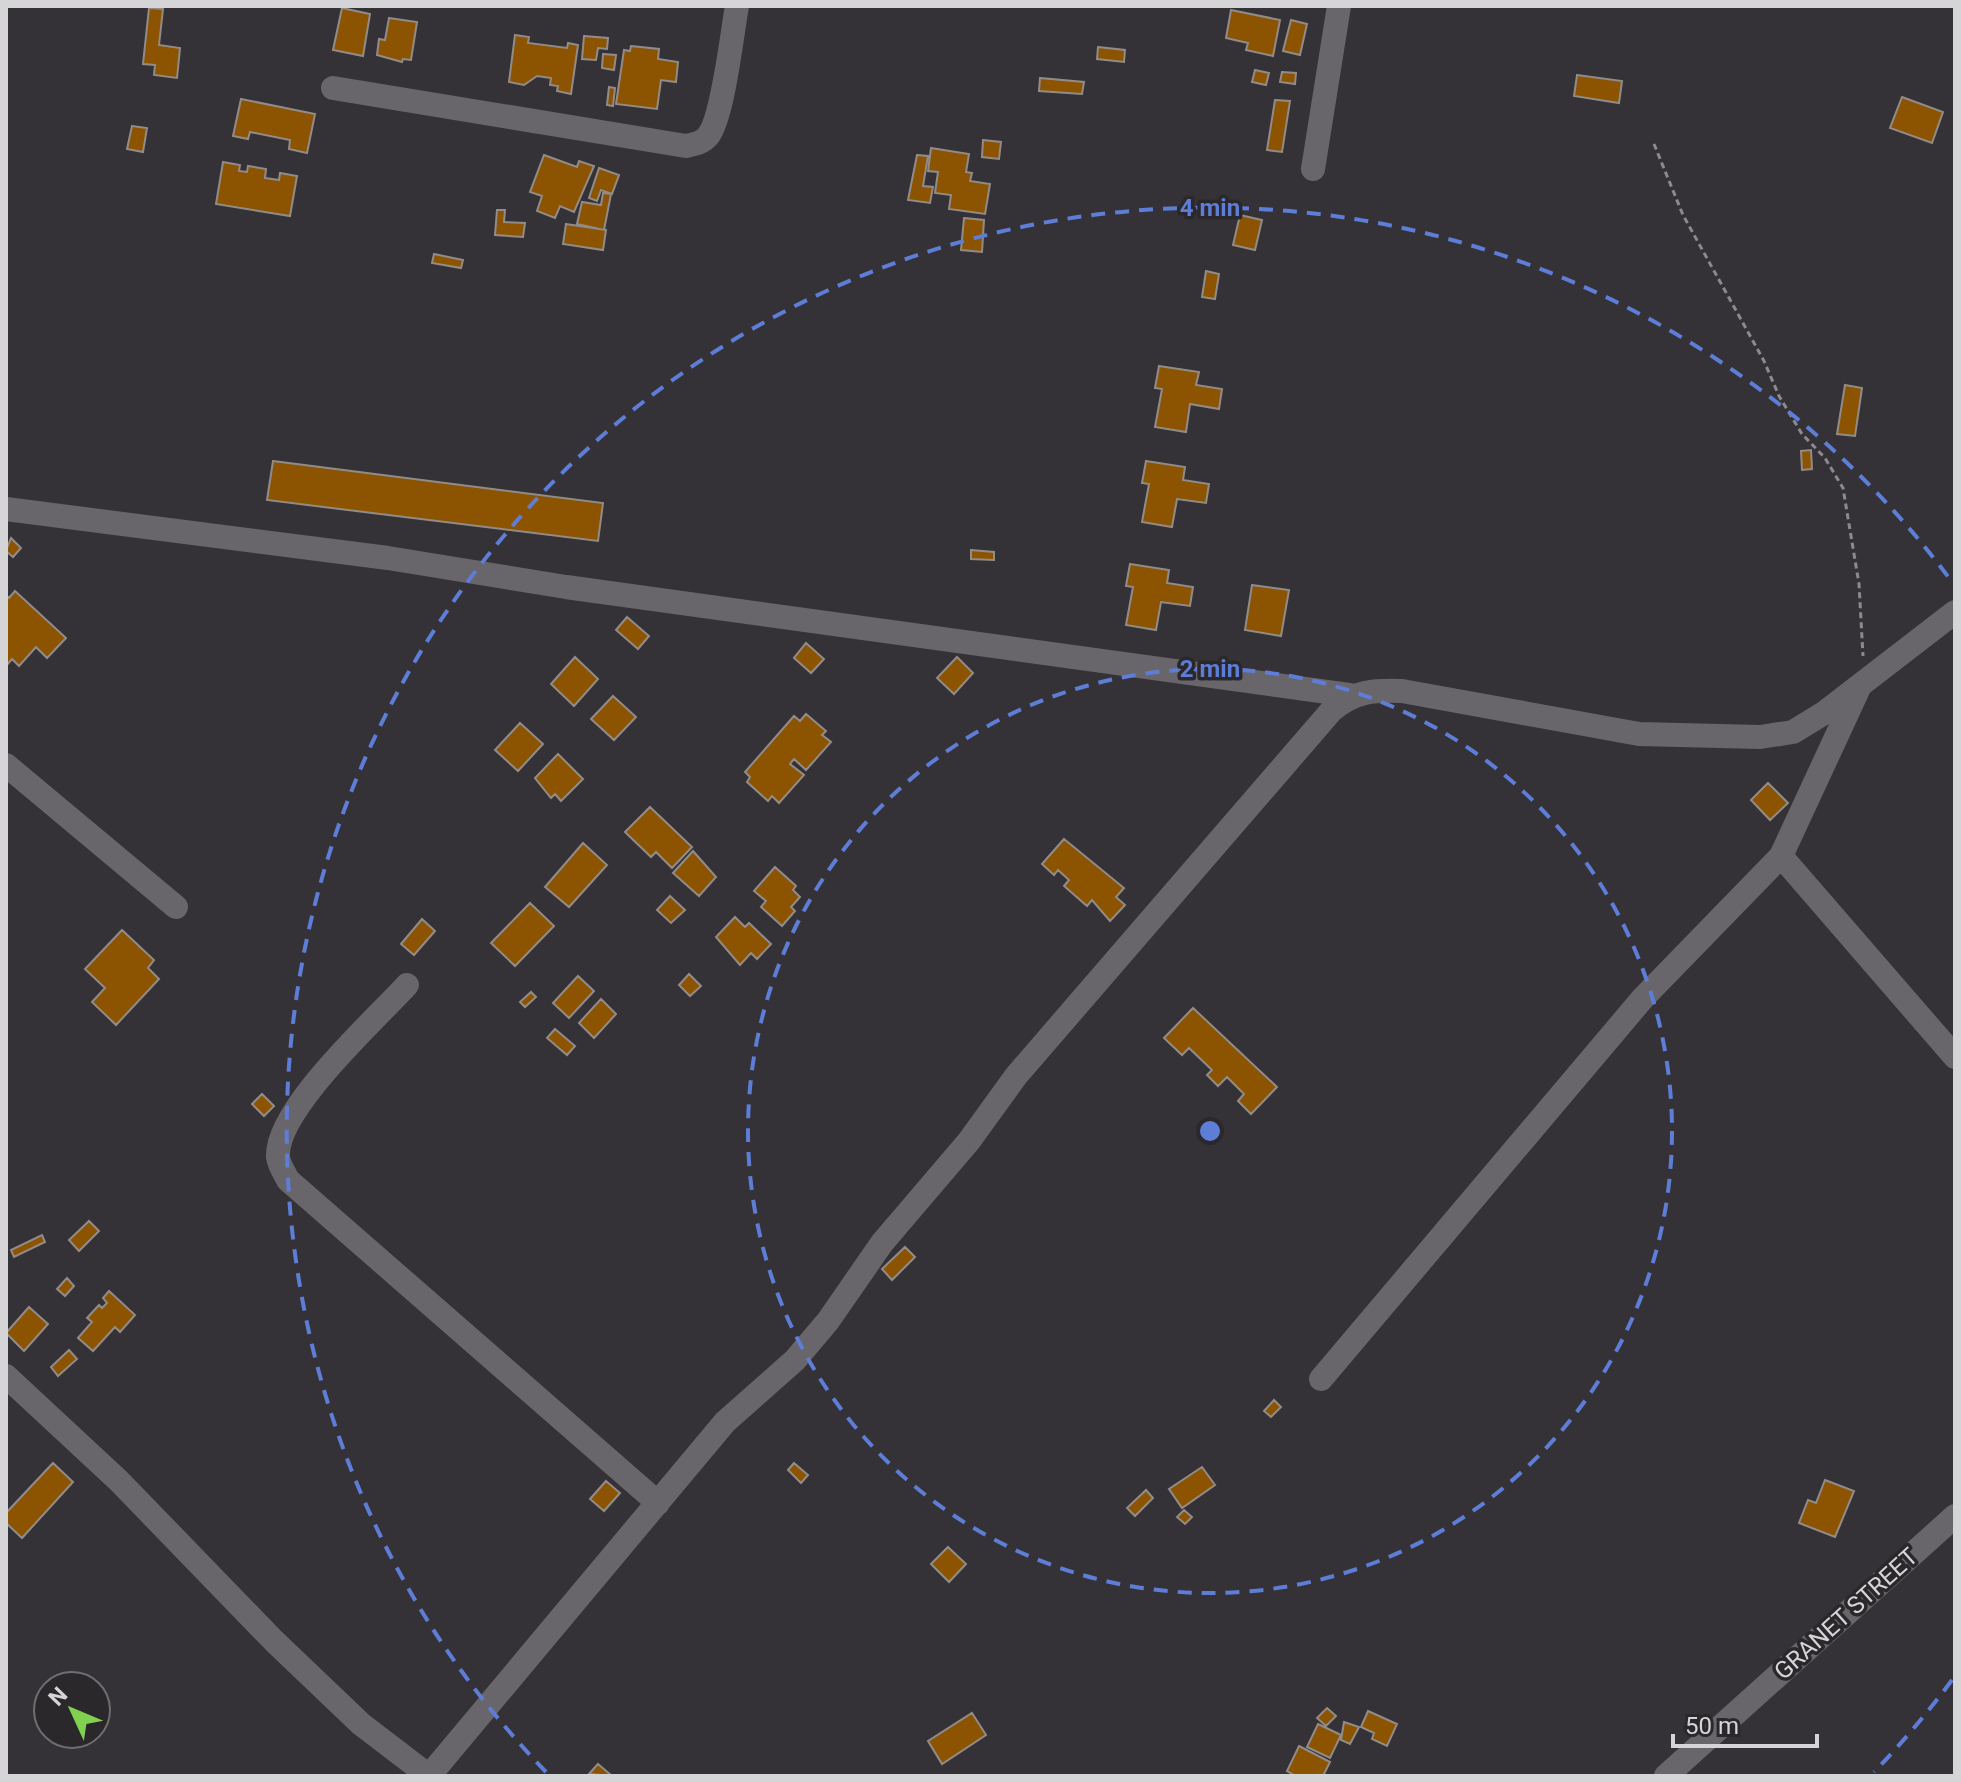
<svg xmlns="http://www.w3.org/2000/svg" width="1961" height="1782" viewBox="0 0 1961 1782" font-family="Roboto,sans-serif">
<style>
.building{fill:#8c5301;stroke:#918c88;stroke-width:2}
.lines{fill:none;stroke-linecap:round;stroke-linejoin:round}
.path{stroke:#8c8a8d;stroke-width:3;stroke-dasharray:6 4;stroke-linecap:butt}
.minor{stroke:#69666b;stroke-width:24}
.ring{fill:none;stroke:#5d7dd7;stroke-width:4;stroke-dasharray:14 10}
.labels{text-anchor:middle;stroke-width:7;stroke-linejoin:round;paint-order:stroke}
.street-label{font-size:24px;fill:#d5d4d6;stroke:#2b282c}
.centre{fill:#5d7dd7;stroke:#2b282c;stroke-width:4}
.ring-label{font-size:24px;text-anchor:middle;font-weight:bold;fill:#5d7dd7;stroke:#2b282c;stroke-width:7;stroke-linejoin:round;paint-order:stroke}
</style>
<rect width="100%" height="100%" fill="#353237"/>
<path class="building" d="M149,8L163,9L159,45L180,48L177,78L154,75L155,65L143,64Z
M342,8L370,14L363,56L333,50Z
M1231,10L1280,20L1273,56L1246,50L1248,43L1226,38Z
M389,18L417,22L411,60L403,59L402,62L377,55L379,39L385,40Z
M1291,20L1307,24L1300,55L1283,51Z
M515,35L529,37L528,43L567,48L568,43L578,45L571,94L557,91L558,86L550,85L551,78L537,76L524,85L509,82Z
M584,36L608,38L607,49L598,48L596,60L582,59Z
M631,46L659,49L658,59L678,62L676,82L661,80L657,109L616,104L624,50L630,51Z
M1098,47L1125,50L1124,62L1097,59Z
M603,54L616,55L614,70L602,68Z
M1255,70L1269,73L1266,85L1252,82Z
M1282,72L1296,73L1295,84L1280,82Z
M1577,75L1622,81L1619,103L1574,96Z
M1040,78L1084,82L1082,94L1039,91Z
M609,87L615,88L613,106L607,105Z
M1902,97L1943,112L1932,143L1890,128Z
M241,99L315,114L307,153L289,149L290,140L250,132L248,139L233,136Z
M1275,100L1290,101L1282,152L1267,150Z
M132,126L147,128L143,152L127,149Z
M983,140L1001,142L999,159L982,157Z
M931,148L969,154L966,172L972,173L970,181L990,184L985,214L949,209L951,195L935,193L938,172L928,171Z
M544,155L577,167L579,161L594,166L574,212L560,206L555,218L537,211L542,196L530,192Z
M917,155L928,156L923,186L933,187L930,203L908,200Z
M223,162L240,165L239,171L247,172L248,166L266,169L265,178L279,180L280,173L297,176L290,216L216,204Z
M599,168L619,175L612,194L601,190L597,201L589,198Z
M603,193L611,194L604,230L577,224L582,202L601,205Z
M497,210H505L504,222L525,223L523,237L495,235Z
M1240,215L1262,220L1255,250L1233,245Z
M964,218L984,220L982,252L961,250Z
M566,224L606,230L603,250L563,244Z
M434,254L463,260L461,268L432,263Z
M1206,271L1219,274L1215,299L1202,297Z
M1159,366L1199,372L1196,385L1222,389L1219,409L1190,404L1186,432L1155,427L1162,389L1155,388Z
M1845,385L1862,388L1855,436L1837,434Z
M1811,450L1812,469L1802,470L1801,451Z
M273,461L603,503L598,541L267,500Z
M1146,461L1185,467L1183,480L1209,484L1206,503L1177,499L1172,527L1142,522L1149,484L1142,483Z
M11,538L21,548L13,557L6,551Z
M971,550L994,552V560L971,559Z
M1130,564L1169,570L1167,583L1193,587L1190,606L1161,602L1156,630L1126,625L1133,587L1126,586Z
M1252,585L1289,590L1281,636L1245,630Z
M15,591L66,638L47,658L36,647L19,666L12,659L6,666V595L9,598Z
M627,617L649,636L638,649L616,630Z
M806,643L824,659L811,673L794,658Z
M575,657L598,679L574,706L551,684Z
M957,657L973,673L954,694L937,678Z
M613,696L636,717L614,740L591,719Z
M806,714L826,731L822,735L831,742L806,770L794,759L790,764L804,775L779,803L772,796L768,801L747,782L750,777L745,772L794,716L800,721Z
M520,723L543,744L518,771L495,750Z
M558,754L583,779L561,801L555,794L551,798L535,778Z
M1768,783L1788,803L1770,820L1751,800Z
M650,807L692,847L672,868L656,852L651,857L625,832Z
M1064,839L1124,888L1116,897L1125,905L1110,921L1092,900L1087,906L1064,886L1069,880L1058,870L1054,875L1042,864Z
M583,843L607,865L569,907L545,887Z
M693,851L716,877L699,896L673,873Z
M775,867L796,886L793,890L800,897L791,907L795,911L782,926L761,907L766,901L754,891Z
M670,896L685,910L671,923L657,910Z
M530,903L554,926L515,966L491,943Z
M735,917L745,927L749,923L771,944L757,959L751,953L740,965L716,937Z
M422,919L435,931L414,955L401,944Z
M122,930L154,960L148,968L159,979L116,1025L92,1002L105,988L85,969Z
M689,974L701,986L690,996L679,985Z
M578,976L594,991L569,1018L553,1003Z
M531,992L536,997L525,1007L520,1002Z
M601,999L616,1014L594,1038L579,1023Z
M1193,1008L1277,1087L1251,1114L1238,1101L1244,1094L1227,1077L1218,1086L1207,1075L1212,1070L1189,1048L1182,1055L1164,1038Z
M555,1029L575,1046L567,1055L547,1038Z
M262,1094L274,1106L264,1116L252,1104Z
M89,1221L99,1231L79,1251L69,1240Z
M42,1235L45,1242L14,1257L11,1250Z
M905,1247L915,1257L892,1280L882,1269Z
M67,1278L74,1286L65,1296L57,1289Z
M109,1291L135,1315L120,1332L115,1327L93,1351L78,1338L92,1322L87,1318L99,1305L102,1308L107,1303L103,1298Z
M29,1307L48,1324L24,1351L6,1333Z
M69,1350L77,1359L58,1376L51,1367Z
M1274,1400L1281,1407L1271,1417L1264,1411Z
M53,1463L73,1482L22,1538L6,1523V1513Z
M794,1463L808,1475L801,1483L788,1470Z
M1202,1467L1215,1485L1182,1508L1169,1489Z
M1825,1480L1854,1491L1835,1537L1799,1523L1808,1500L1816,1503Z
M606,1481L620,1493L604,1511L590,1499Z
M1146,1490L1153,1498L1135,1516L1127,1508Z
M1184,1510L1192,1517L1185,1524L1177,1517Z
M948,1547L966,1564L949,1582L931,1564Z
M1327,1708L1336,1716L1326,1726L1317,1718Z
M1368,1711L1397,1724L1387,1746L1372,1739L1374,1733L1361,1727Z
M972,1713L986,1735L942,1764L928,1741Z
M1344,1722L1359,1727L1350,1744L1341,1740Z
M1318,1724L1341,1735L1330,1758L1307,1747Z
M1299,1746L1330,1762L1323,1776H1296L1287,1771Z
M598,1764L612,1776L589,1774Z"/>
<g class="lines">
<path class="path" d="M1654,144L1683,215L1764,361L1779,396L1802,434L1825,458L1843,488L1859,584L1863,656"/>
<path class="minor" d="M333,88L686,146C695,144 702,143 708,136C723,118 732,33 737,6
M1313,169L1339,6
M6,509L388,558L566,587L1349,695
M6,765L176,907
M1781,856L1955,1057
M407,985C375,1020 275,1110 278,1157C279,1165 284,1172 288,1180L658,1503
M6,1376L119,1481L274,1641L361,1724L429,1776L725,1422L795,1360L828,1321L882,1243L969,1141L1016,1076L1332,710C1355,691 1373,690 1402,691L1639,734L1760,737L1793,732L1824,713L1955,612
M1321,1379L1643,998L1781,856L1858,690
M1666,1776L1955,1516"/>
</g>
<g class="ring">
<circle cx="1210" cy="1131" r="462"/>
<path d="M1952 1680A923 923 0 0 1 1874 1772M546 1772A923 923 0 1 1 1952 582"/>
</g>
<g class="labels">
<g class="street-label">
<text transform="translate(1846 1614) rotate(-42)" y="8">GRANET STREET</text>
</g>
</g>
<circle cx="1210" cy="1131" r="12" class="centre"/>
<g class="ring-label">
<text x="1210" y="216">4 min</text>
<text x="1210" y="677">2 min</text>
</g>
<rect width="1961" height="1782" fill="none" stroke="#d5d4d6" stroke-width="16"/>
<g transform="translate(72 1710) rotate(314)"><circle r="38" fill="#2b282c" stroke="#6f6d70" stroke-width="2"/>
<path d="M0-6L14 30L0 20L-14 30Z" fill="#81d050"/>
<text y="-12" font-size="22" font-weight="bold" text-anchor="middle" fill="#d5d4d6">N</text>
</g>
<path d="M1673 1734v12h144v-12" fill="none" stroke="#d5d4d6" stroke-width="4"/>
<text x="1685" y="1734" font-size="24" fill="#d5d4d6" stroke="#2b282c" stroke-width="6" paint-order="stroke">50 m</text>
</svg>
